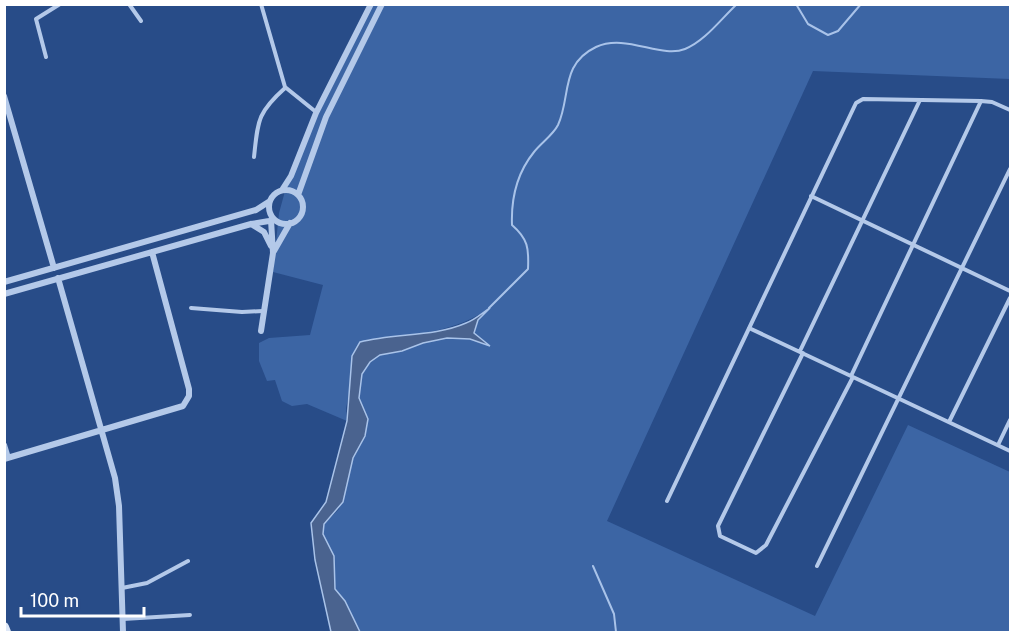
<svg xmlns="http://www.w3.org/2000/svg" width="1015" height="637" viewBox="0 0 1015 637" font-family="'Public Sans',sans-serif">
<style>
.green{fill:#3c65a4}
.water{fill:#4a638f;stroke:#a9c3e9;stroke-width:1.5}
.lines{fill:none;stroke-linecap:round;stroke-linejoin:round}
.stream{stroke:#a9c3e9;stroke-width:2}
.lane{stroke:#b4c9e9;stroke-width:4}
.street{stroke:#b4c9e9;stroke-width:6}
.secondary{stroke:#dee8f8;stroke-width:10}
</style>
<rect width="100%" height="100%" fill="#284c88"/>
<path class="green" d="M370,5H1010V79L813,71L607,521L815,616L908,425L1010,472V632H360L345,601L335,589L334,556L323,534L324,524L339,509L353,458L365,436L368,419L359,398L362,374L370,362L380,355L402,351L423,343L447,338L470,339L488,345L474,333L478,320L486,310C450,335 403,335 360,342L346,408L347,421L307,404L292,406L282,401L275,380L267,381L259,361V343L269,338L310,335L323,285L273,272L279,213L287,184L326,92Z"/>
<path class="water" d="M490,308L478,320L474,333L490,346L470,339L447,338L423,343L402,351L380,355L370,362L362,374L359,398L368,419L365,436L353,458L343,502L324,524L323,534L334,556L335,589L345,601L360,632H331L315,560L311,523L326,502L347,421L352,356L360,342C395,333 434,337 466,323C475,320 482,313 490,308Z"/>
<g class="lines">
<path class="stream" d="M796,4L808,24L828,35L838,31L861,4
M489,308L528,269C529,248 528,239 512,225C511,199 517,173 534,152C541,143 553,135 558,125C571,97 560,64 596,47C626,33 661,59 685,49C705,41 721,19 737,4
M593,566L614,614L616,632"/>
<path class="lane" d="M129,4L141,21
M261,4L285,87L316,112
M46,57L36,19L60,4
M254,157C258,121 257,113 285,88
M811,196L1010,291
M191,308L242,312L263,311
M749,328L1010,451
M800,351L920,100
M803,353L718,526L720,536L756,553L766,545L853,377
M851,376L981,101
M949,422L1010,298
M998,445L1010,420
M667,501L856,103L863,99L981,101L992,102L1010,110
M817,566L1010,169
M122,588L147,583L188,561
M123,619L190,615"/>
<path class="street" d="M4,96L54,268
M269 207a17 17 0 1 1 34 0a17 17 0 1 1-34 0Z
M282,190L291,176L316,113L371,4
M298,195L326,117L382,4
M251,224L264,232L271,246
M274,251L290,223
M58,278L115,478L119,506L123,632
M4,282L256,210L270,201
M4,294L251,224L275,220
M261,331L273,253L271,220
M4,445L8,458
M4,459L183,406L189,396V389L152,252"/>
<path class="secondary" d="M4,627L6,632"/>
</g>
<rect width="1015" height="637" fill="none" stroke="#ffffff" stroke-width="12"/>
<path d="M21 607v9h123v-9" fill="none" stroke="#ffffff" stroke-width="3"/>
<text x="30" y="607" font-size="18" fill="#ffffff" stroke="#284c88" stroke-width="4.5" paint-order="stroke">100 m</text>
</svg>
